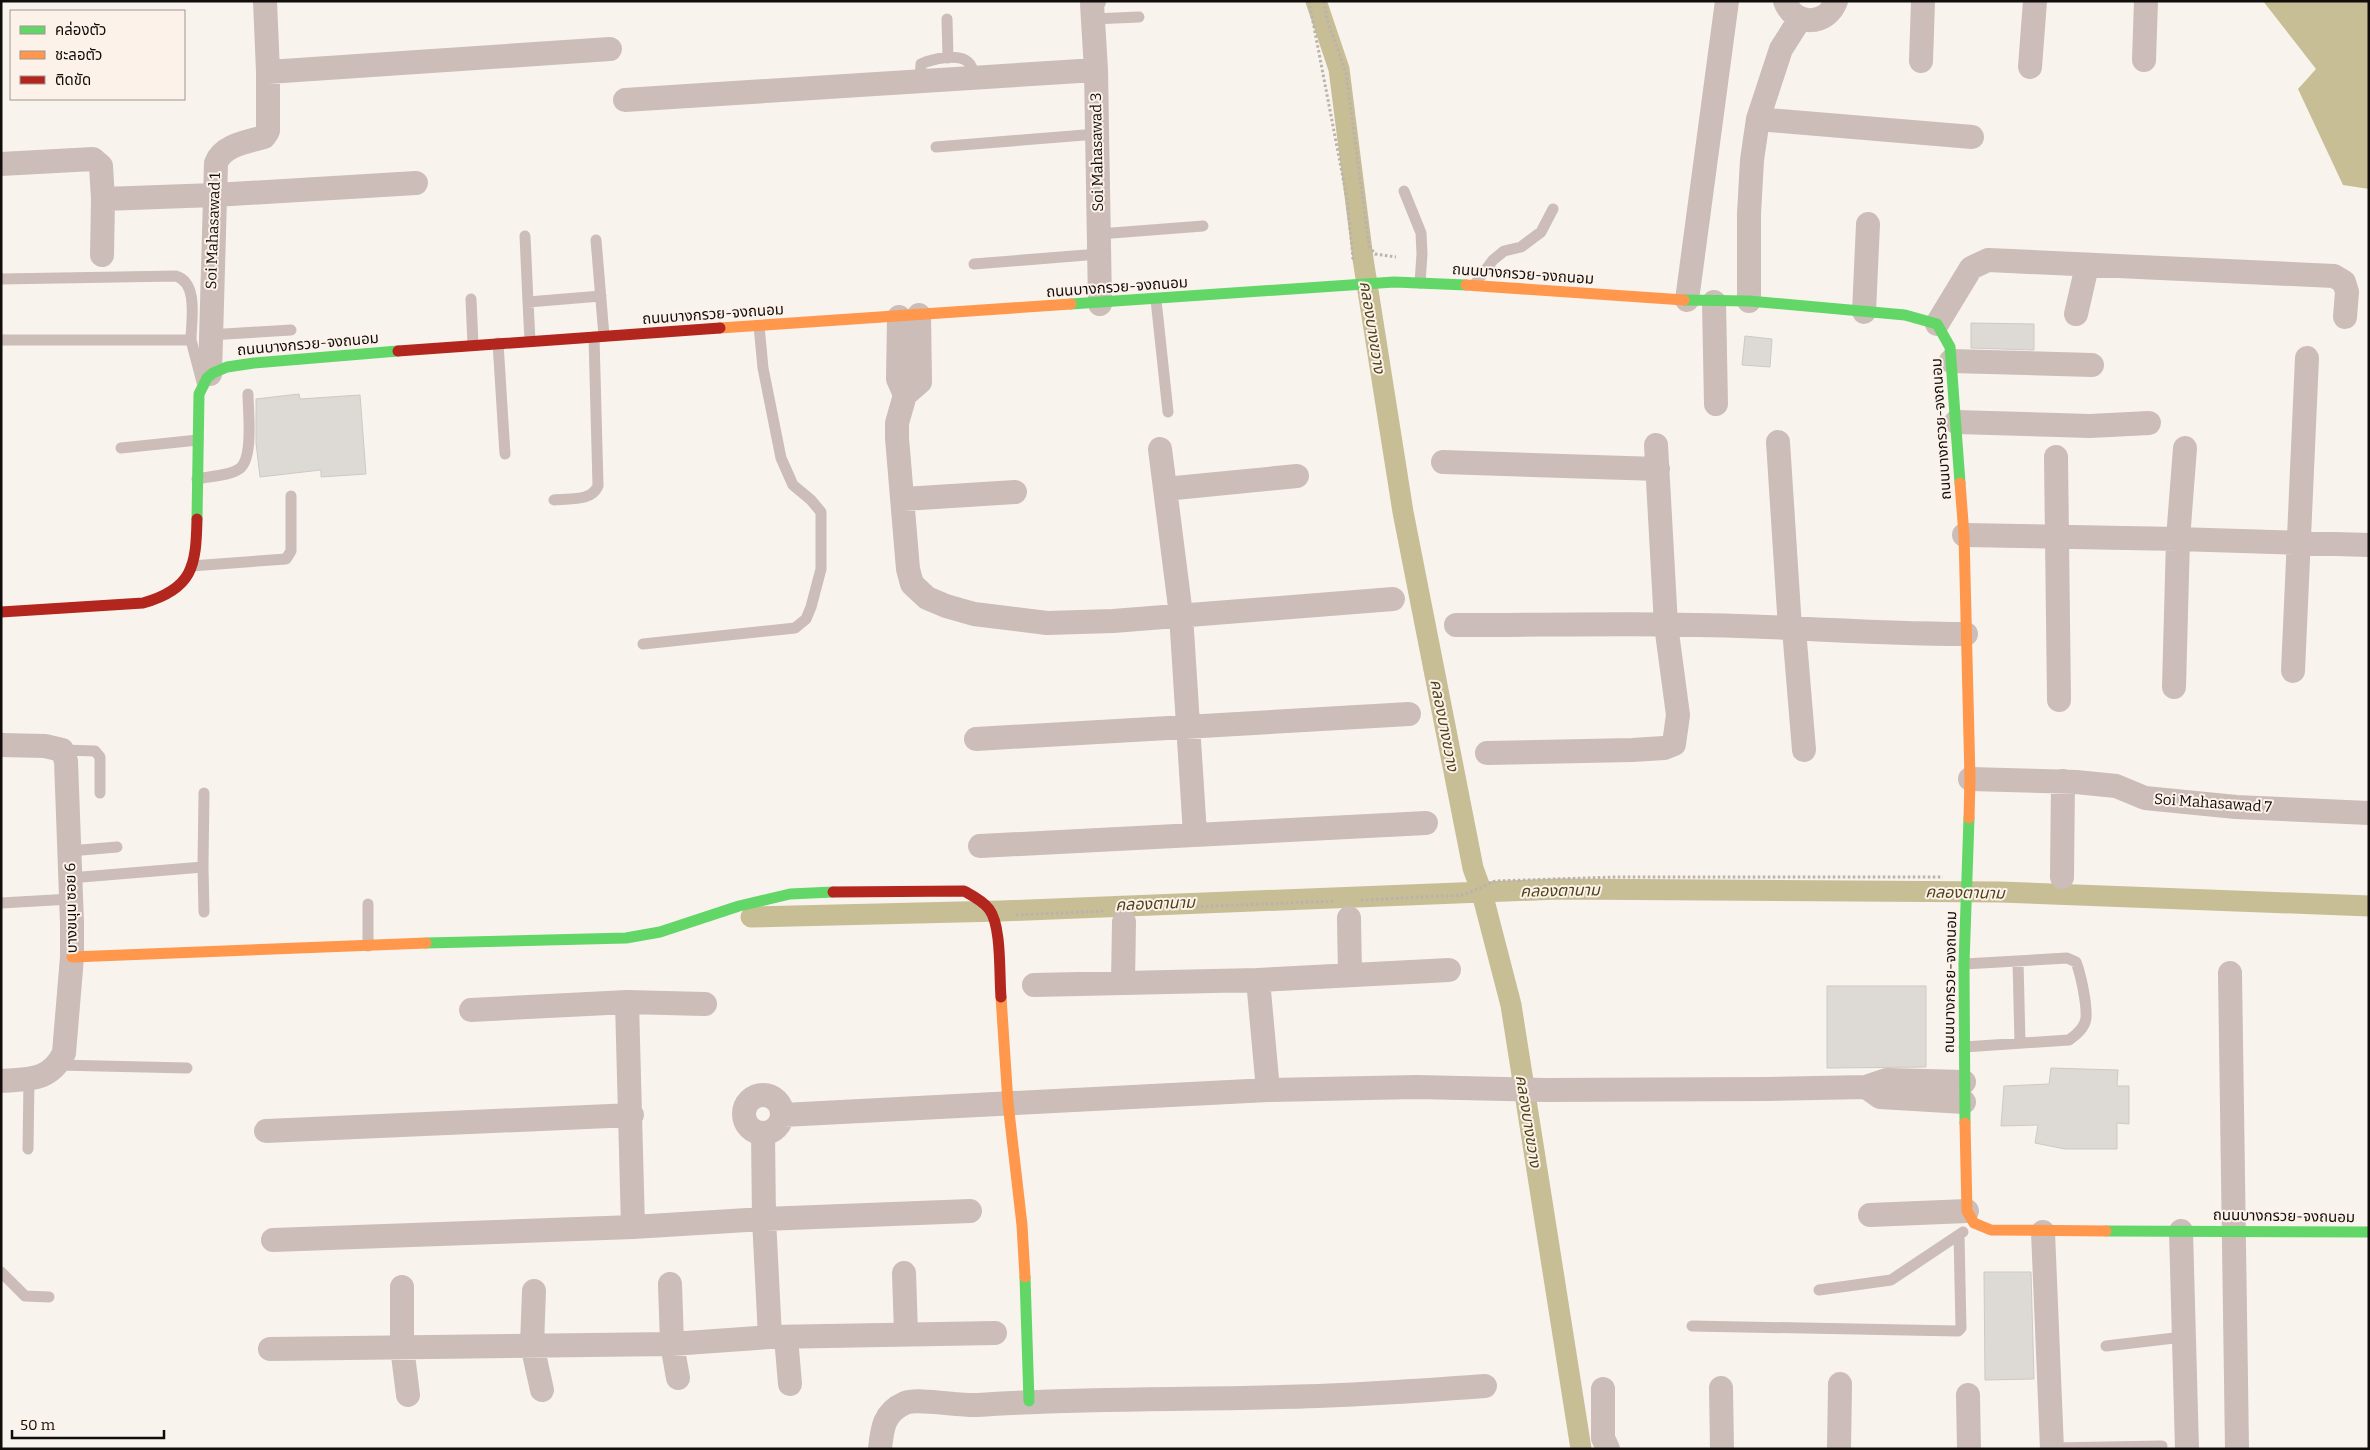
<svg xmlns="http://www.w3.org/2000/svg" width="2370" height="1450" viewBox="0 0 2370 1450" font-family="Bitter,'Noto Sans Thai',serif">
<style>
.water{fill:#c7be96}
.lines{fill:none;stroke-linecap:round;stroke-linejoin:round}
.canal{stroke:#c7be96;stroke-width:21}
.building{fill:#dddad5;stroke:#cdc9c5}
.path{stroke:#bcb2ad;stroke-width:3;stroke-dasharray:2.5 2.5;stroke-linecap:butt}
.lane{stroke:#ccbdb8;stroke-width:11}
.street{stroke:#ccbdb8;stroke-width:24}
.fast{stroke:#63d668;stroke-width:11}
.slow{stroke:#ff974d;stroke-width:11}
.jam{stroke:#b3261e;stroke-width:11}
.labels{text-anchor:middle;stroke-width:4;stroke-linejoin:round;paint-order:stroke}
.street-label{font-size:15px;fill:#110d0a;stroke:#fdf2ea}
.water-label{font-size:16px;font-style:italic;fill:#4d4419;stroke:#fdf2ea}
</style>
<rect width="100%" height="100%" fill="#f9f3ee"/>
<path class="water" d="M2263,1H2369V189L2343,185L2298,89L2316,69Z"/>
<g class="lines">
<path class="canal" d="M1316,1L1339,69L1363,259L1403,512L1473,868L1482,893L1511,1005L1581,1449
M751,917L1001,911L1559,889L2000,892L2369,906"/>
</g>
<path class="building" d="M1971,323L2034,324V350L1971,348Z
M1745,336L1772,339L1770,367L1742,365Z
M299,394L300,399L360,395L366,474L321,477V470L260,477L256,443V399Z
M1827,986H1926V1067L1827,1068Z
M2051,1068L2118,1070L2117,1086H2129V1124L2117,1123V1149H2065L2035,1143L2038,1125L2001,1126L2004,1086L2049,1084Z
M1984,1272H2031L2034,1379L1985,1380Z"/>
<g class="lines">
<path class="path" d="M1309,1L1347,199L1353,258L1351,261
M1324,1L1327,19L1346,73L1369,246L1375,254L1396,257
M1361,900L1464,895L1495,881L1616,877H1943
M1141,909L1335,901
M1016,915L1105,911"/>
<path class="lane" d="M947,19L948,58
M1093,19L1139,17
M920,81L921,64C932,59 958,53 968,62C973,66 973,72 974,78
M936,147L1097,134
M1404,191L1421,233L1422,254L1420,283
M1099,234L1203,226
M525,236L528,302L601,296
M596,240L604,336
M974,264L1099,254
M1,279L176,276C199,283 191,322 191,340
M1475,284L1493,260L1504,251L1521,247L1541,232L1553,209
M471,299L473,345
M1156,300L1168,412
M528,302L530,341
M209,335L291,330
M1,340H191L202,382
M498,343L505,454
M121,448L198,440
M197,479C210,476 229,476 239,469C254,459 248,411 248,394
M554,500C569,498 591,502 598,486L594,337
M191,566L286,559L291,551V496
M643,644L795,628L806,619L811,607L821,569V512L811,500L793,485L781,458L763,368L759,326
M62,750L95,751L100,757V793
M70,851L117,847
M203,867L204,793
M70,878L203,867L204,912
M1,903L71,899
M368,904V946
M2018,961L2020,1043
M1964,964L2067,958L2076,962C2081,975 2087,1004 2086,1018C2085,1028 2076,1035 2069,1040L1964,1047
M58,1065L187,1068
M28,1149L29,1079
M1,1272L25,1296L49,1297
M1819,1290L1891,1280L1963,1232
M1692,1326L1958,1331L1961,1328L1959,1235
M2106,1346L2183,1337
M2052,1448L2162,1446"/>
<path class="street" d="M1094,1L1092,4L1096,70L1100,304
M1785,1C1794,27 1827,26 1836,1
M2144,60L2146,1
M1921,61L1923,1
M2030,67L2035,1
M268,72L610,49
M625,100L1096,70
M1758,119L1972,137
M1,164L93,159L101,166L103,199
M102,255L103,199L215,195L416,183
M1687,300L1727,1
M1749,301V214L1752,160L1758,119L1781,49L1800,19
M1714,302L1716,404
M1864,312L1868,224
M2076,314L2087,266
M919,315L920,382L905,395L897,423V438L908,569L912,584L927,598L946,606L974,614L1047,623L1113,621L1393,599
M899,317L898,379L905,395
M1937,324L1971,268L1988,260L2334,276L2344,282L2347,292L2345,317
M1951,361L2092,365
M210,374L216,163C223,145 247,142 264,137L268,131V72L265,1
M1956,422L2090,426L2149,423
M1778,442L1790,628
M1160,449L1181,615L1195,834
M2056,457L2059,700
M1443,462L1658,469
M1165,489L1297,476
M904,499L1015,492
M1964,535L2178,539L2369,545
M1456,625C1567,625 1678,622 1789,628C1848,631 1907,634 1966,634
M1794,629L1804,750
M2293,671L2307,358
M2174,687L2178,539L2185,448
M976,739L1409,714
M1,745L45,746L62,750L66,761L72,923V957L64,1053C50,1081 30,1079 1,1081
M1487,753L1632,750L1664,748L1674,744L1678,715L1666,625L1656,445
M1970,779L2076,782L2116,786L2145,798L2236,807L2369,813
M980,846L1426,823
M2062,877L2063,781
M1349,918L1350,975
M2230,973L2237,1449
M1258,980L1268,1090
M1123,983L1124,922
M1034,985L1258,980L1449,970
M627,1002L633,1227
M471,1010L627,1002L705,1004
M1866,1087L1880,1097L1964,1102
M744 1114a19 19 0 1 1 38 0a19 19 0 1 1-38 0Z
M783,1115L1268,1090L1417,1087L1545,1090L1767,1089L1866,1087L1887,1080L1964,1082
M266,1131L632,1115
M763,1134L764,1219L770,1337
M1870,1215L1967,1211
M2181,1231L2187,1449
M2043,1232L2052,1449
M273,1240L633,1227L764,1219L970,1211
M904,1273L906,1334
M670,1284L672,1344L678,1378
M402,1287V1347L408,1395
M534,1291L532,1345L542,1390
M786,1337L790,1384
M270,1349L672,1344L770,1337L995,1333
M1721,1388L1722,1449
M1603,1389V1438L1608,1449
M1968,1395L1969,1449
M880,1449C882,1428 884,1412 905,1403C917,1398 960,1406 977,1405C1078,1398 1179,1400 1280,1397C1349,1396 1417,1391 1485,1386
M1839,1449L1840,1384"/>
<path class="fast" d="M1684,300L1749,301L1905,315L1937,324L1950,347L1960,483
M1071,304L1394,282L1466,285
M197,519L199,394L207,378L213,373L227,367L254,363L398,351
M426,943L626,938L660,932L739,906L790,894L833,892
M1965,1123L1964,964L1969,818
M2106,1231L2369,1232
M1025,1277L1029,1401"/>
<path class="slow" d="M1466,285L1684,300
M720,328L1071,304
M1960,483L1964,535L1970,779L1969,818
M72,957L426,943
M1001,997L1008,1103L1022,1225L1025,1277
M1965,1123L1967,1211L1974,1223L1991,1230L2106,1231"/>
<path class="jam" d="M398,351L720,328
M1,612L143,603C193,589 196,566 197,519
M833,892L964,891C973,896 983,901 989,909C1002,926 999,975 1001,997"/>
</g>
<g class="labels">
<g class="street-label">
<text transform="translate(1097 152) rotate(-91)" y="5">Soi Mahasawad 3</text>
<text transform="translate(213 231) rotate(-88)" y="5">Soi Mahasawad 1</text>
<text transform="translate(1523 274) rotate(4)" y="5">ถนนบางกรวย-จงถนอม</text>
<text transform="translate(1117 287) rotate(-4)" y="5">ถนนบางกรวย-จงถนอม</text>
<text transform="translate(713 314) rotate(-4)" y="5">ถนนบางกรวย-จงถนอม</text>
<text transform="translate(308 344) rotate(-5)" y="5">ถนนบางกรวย-จงถนอม</text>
<text transform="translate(1941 429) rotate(-94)" y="5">ถนนบางกรวย-จงถนอม</text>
<text transform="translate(2213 803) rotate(4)" y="5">Soi Mahasawad 7</text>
<text transform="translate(71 908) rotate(-91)" y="5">บางขนุน ซอย 6</text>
<text transform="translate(1950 982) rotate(-89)" y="5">ถนนบางกรวย-จงถนอม</text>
<text transform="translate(2284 1216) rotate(1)" y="5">ถนนบางกรวย-จงถนอม</text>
</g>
<g class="water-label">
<text transform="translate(1373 327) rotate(81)" y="6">คลองบางขวาง</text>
<text transform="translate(1445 725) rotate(79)" y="6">คลองบางขวาง</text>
<text transform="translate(1560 890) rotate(-1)" y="6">คลองตานาม</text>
<text transform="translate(1965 892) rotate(1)" y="6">คลองตานาม</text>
<text transform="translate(1155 903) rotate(-2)" y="6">คลองตานาม</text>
<text transform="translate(1529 1121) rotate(81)" y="6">คลองบางขวาง</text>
</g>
</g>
<rect width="2370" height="1450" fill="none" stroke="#110d0a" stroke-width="5"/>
<rect x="10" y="10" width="175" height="90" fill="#fdf2ea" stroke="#9f9690"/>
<rect x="20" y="26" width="25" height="8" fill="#63d668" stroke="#9f9690"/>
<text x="55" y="35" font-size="15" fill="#110d0a">คล่องตัว</text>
<rect x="20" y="51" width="25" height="8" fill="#ff974d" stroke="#9f9690"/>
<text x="55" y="60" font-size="15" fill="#110d0a">ชะลอตัว</text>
<rect x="20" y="76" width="25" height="8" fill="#b3261e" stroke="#9f9690"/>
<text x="55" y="85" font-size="15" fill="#110d0a">ติดขัด</text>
<path d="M12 1430v8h152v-8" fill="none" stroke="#110d0a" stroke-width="2.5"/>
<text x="20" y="1430" font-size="15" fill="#110d0a" stroke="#fdf2ea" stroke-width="4" paint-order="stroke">50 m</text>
</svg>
